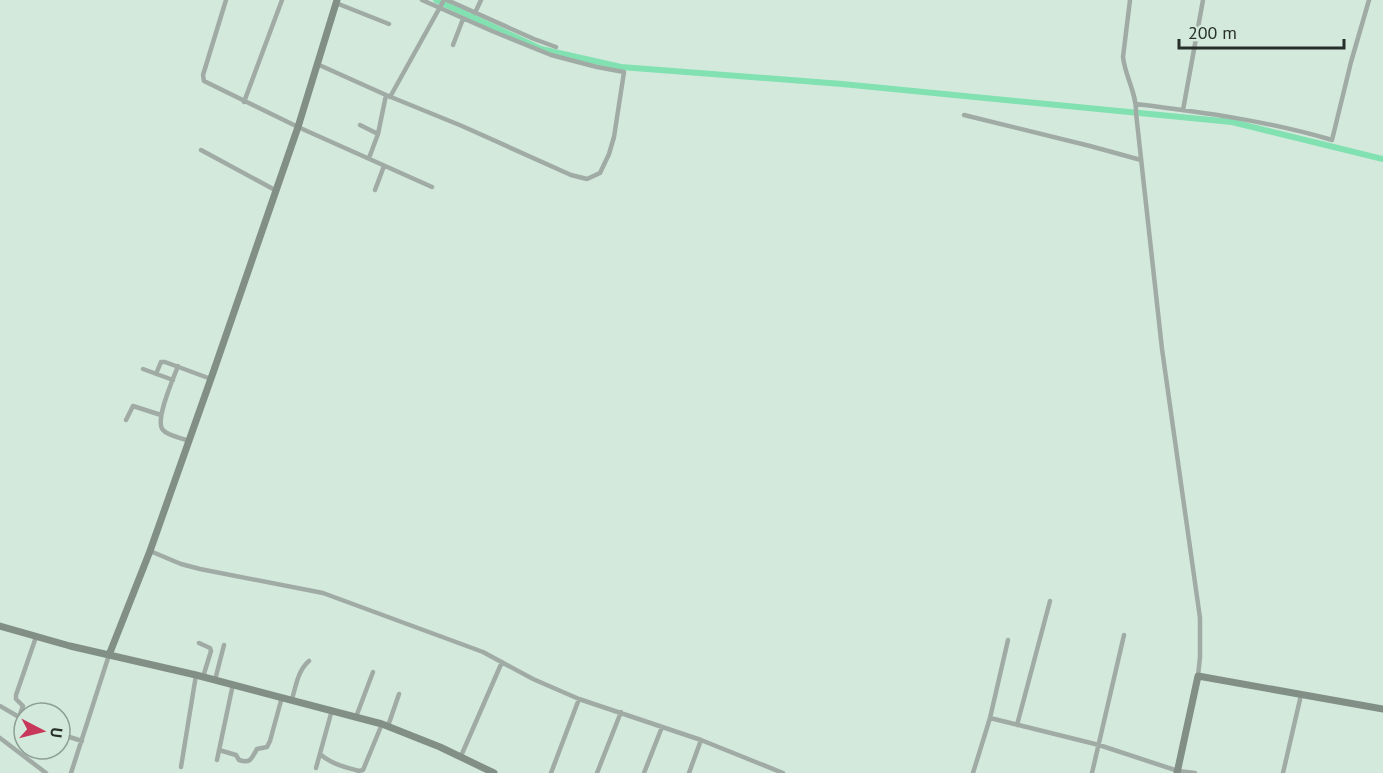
<svg xmlns="http://www.w3.org/2000/svg" width="1383" height="773" viewBox="0 0 1383 773" font-family="'PT Sans',sans-serif">
<style>
.lines{fill:none;stroke-linecap:round;stroke-linejoin:round}
.canal{stroke:#81e1b1;stroke-width:6}
.street{stroke:#a1aba5;stroke-width:4.5}
.secondary{stroke:#828f87;stroke-width:7}
</style>
<rect width="100%" height="100%" fill="#d3e9dc"/>
<g class="lines">
<path class="canal" d="M436,0L541,49L621,67L842,84L1232,122L1383,159"/>
<path class="street" d="M226,0L203,75L204,81L298,127L432,187
M447,0L534,39L556,47
M1130,0L1123,57C1125,76 1137,94 1136,113L1162,349L1200,618V657L1198,676
M336,3L389,24
M475,13L481,0
M453,45L463,19
M317,64L386,95L462,126L571,175L587,179L600,173L609,154L614,137L624,72L597,67L551,55L492,31L422,0
M390,97L444,0
M244,102L282,0
M1136,104C1202,112 1268,121 1332,140L1351,62L1369,0
M1183,110L1203,0
M964,115L1090,146L1141,160
M360,125L378,134
M201,150L275,190
M369,158L378,134L386,95
M375,190L384,166
M178,366C174,377 154,421 163,430C168,436 182,438 189,441
M143,369L173,380
M156,374L161,362H165L211,379
M126,420L133,406L161,415
M150,551L181,564L200,569L323,593L483,652L533,679L579,699L701,740L689,773
M199,643L210,648L211,651L203,677
M215,680L224,645
M292,699C296,686 298,670 309,661
M0,706L24,720
M19,717L23,706L16,699V695L36,637
M356,717L373,672
M990,718L1099,745L1178,771L1195,773
M1017,725L1050,601
M388,726L399,694
M60,734L82,741
M0,738L46,773
M701,740L783,773
M219,750L236,755L239,760C251,764 251,759 257,749L267,747L270,741L282,697
M320,754C331,764 345,767 359,771L363,770L382,724
M461,756L502,662
M217,760L233,684
M181,767L196,675
M316,768L332,710
M71,773L109,655
M551,773L579,699
M597,773L621,712
M644,773L662,727
M973,773L990,718L1008,640
M1092,773L1124,635
M1283,773L1301,695"/>
<path class="secondary" d="M0,626L70,646L196,675L382,724L440,747L494,773
M109,655L150,551L214,370L298,127L337,0
M1177,773L1198,676L1383,709"/>
</g>
<g transform="translate(42 731) rotate(97)"><circle r="28" fill="#d3e9dc" stroke="#8e9f95" stroke-width="1.5"/>
<path d="M0-4.5L10 22L0 15L-10 22Z" fill="#c7385b"/>
<text y="-9" font-size="16" font-weight="bold" text-anchor="middle" fill="#272f2a">U</text>
</g>
<path d="M1179 39v9h165v-9" fill="none" stroke="#272f2a" stroke-width="3"/>
<text x="1188" y="39" font-size="18" fill="#272f2a" stroke="#d3e9dc" stroke-width="4.5" paint-order="stroke">200 m</text>
</svg>
